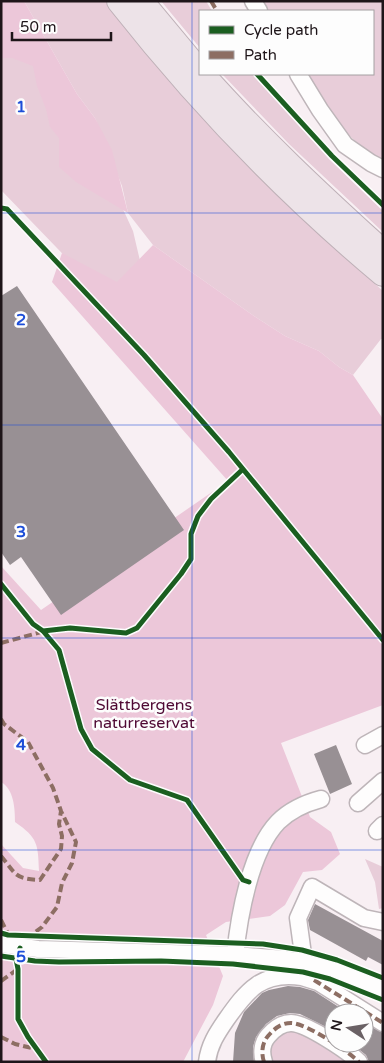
<svg xmlns="http://www.w3.org/2000/svg" width="384" height="1063" viewBox="0 0 384 1063" font-family="'Varela Round',sans-serif">
<style>
.green{fill:#e8cdd9}
.forest{fill:#ecc7d9}
.building{fill:#989094}
.lines{fill:none;stroke-linecap:round;stroke-linejoin:round}
.minor-casing{stroke:#beb5b9;stroke-width:19}
.highway-casing{stroke:#beb0b7;stroke-width:26}
.minor{stroke:#fefdfd;stroke-width:16}
.highway{stroke:#ede3e8;stroke-width:24}
.quiet{stroke:#8d6e63;stroke-width:4;stroke-dasharray:8 4;stroke-linecap:butt}
.cycleway-casing{stroke:#fdfdfd;stroke-width:8}
.cycleway{stroke:#1b5e20;stroke-width:5}
.grid{fill:none;stroke:#1d4ed8;stroke-width:1;stroke-opacity:0.55}
.labels{text-anchor:middle;stroke-width:5;stroke-linejoin:round;paint-order:stroke}
.park-label{font-size:16px;fill:#4f0934;stroke:#fdfdfd}
.grid-label{font-size:16px;text-anchor:middle;font-weight:bold;fill:#1d4ed8;stroke:#fdfdfd;stroke-width:5;stroke-linejoin:round;paint-order:stroke}
</style>
<rect width="100%" height="100%" fill="#f8eff3"/>
<path class="green" d="M24,1H105L300,216L383,291V339H381L353,375L339,367L319,351L285,336L254,316L153,245L128,213L122,186L95,118L77,94Z
M161,1H206L212,11H200V48Z
M262,1H383V160C344,140 328,109 306,74H373V11H268Z
M1,30L54,79L99,157L133,231L145,282L139,333L1,190Z
M222,74H252L329,159L383,211V232L289,144Z
M365,859L383,867V908L379,909L375,882Z
M295,1027L350,1062H270L268,1059C272,1043 279,1033 295,1027Z"/>
<path class="forest" d="M1,1H24L77,94L95,118L112,150L128,213L76,182L59,167V138L50,127L46,109L37,86L33,66L12,58H1Z
M153,245L254,316L285,336L319,351L339,367L353,375L383,419V705L281,743L310,817L331,832L340,854L322,870L303,872L285,905L270,916L226,922L206,935L223,976L213,1005L183,1062H1V844L23,868L39,871C38,844 38,838 15,822C15,809 14,789 1,782V566L41,610L228,481L52,282L62,253L117,282Z"/>
<path class="building" d="M17,286L184,530L61,615L21,557L10,565L1,552V296Z
M336,745L352,784L330,794L314,754Z
M315,904L383,941V965L368,957L366,961L310,930L308,920Z
M288,986L300,987L314,991L348,1013H334V1031L300,1014L290,1013L277,1016L266,1024L256,1037L253,1047L254,1062H233L235,1033L244,1012L262,993L269,990Z
M364,1023L383,1033V1062H369L366,1055L351,1043H364Z"/>
<g class="lines">
<defs>
<path id="minor" d="M253,1L259,11
M298,74L320,110L345,145L371,163L383,169
M365,745L383,735
M358,803L383,781
M377,831L383,825
M1,944L38,949L235,955L285,959L324,967L361,980L383,991
M235,955C239,917 250,851 278,822C289,811 306,803 321,799
M302,977L318,982L383,1023
M207,1062C209,1045 217,1033 226,1020C247,990 262,971 302,977L304,962L298,918L312,887L364,918L383,922
M264,1062C261,1053 262,1043 268,1036C274,1029 281,1023 291,1023C306,1023 348,1051 359,1062"/>
<path id="highway" d="M119,1C197,100 286,193 383,274
M141,1L200,72
M202,74C258,137 320,195 383,252"/>
</defs>
<use href="#minor" class="minor-casing"/>
<use href="#highway" class="highway-casing"/>
<use href="#minor" class="minor"/>
<use href="#highway" class="highway"/>
<path class="quiet" d="M211,1L217,11
M1,643L45,631
M1,719L4,724L28,742L53,788L61,811
M1,856C16,874 14,879 40,880L61,849L62,836L59,824L61,811L76,842L72,863L62,883L57,907L42,927L34,933L33,936
M1,920L9,936
M314,980L383,1023
M1,981L18,969
M1,1037L15,1044L36,1049
M264,1062C261,1053 262,1043 268,1036C274,1029 281,1023 291,1023C306,1023 348,1051 359,1062"/>
<defs>
<path id="cycleway" d="M257,74L332,156L383,205
M1,208L7,209L144,355L229,452L383,640
M1,584L33,624L43,631L59,650L81,729L92,749L130,780L187,800L243,880L249,882
M43,631L70,628L126,633L137,628L181,574L191,559V534L198,516L211,499L242,470
M1,933L8,935L263,944L302,950L337,960L383,978
M20,948L16,959L18,969V1019L28,1037L46,1062
M1,956L35,961L59,962L161,961L233,964L303,972L330,979L383,1000"/>
</defs>
<use href="#cycleway" class="cycleway-casing"/>
<use href="#cycleway" class="cycleway"/>
</g>
<path class="grid" d="M192,1V1062M1,213H383M1,425H383M1,638H383M1,850H383"/>
<g class="labels">
<g class="park-label">
<text x="144" y="710">Slättbergens<tspan x="144" dy="18">naturreservat</tspan></text>
</g>
</g>
<g class="grid-label">
<text x="21" y="112">1</text>
<text x="21" y="325">2</text>
<text x="21" y="537">3</text>
<text x="21" y="750">4</text>
<text x="21" y="962">5</text>
</g>
<rect width="384" height="1063" fill="none" stroke="#1e1519" stroke-width="5"/>
<rect x="199" y="10" width="175" height="65" fill="#fdfdfd" stroke="#a4a0a2"/>
<rect x="209" y="26" width="25" height="8" fill="#1b5e20" stroke="#a4a0a2"/>
<text x="244" y="35" font-size="15" fill="#1e1519">Cycle path</text>
<rect x="209" y="51" width="25" height="8" fill="#8d6e63" stroke="#a4a0a2"/>
<text x="244" y="60" font-size="15" fill="#1e1519">Path</text>
<g transform="translate(349 1028) rotate(282)"><circle r="24" fill="#fdfdfd" stroke="#a4a0a2"/>
<path d="M0-4L9 19L0 12L-9 19Z" fill="#6a6165"/>
<text y="-8" font-size="14" font-weight="bold" text-anchor="middle" fill="#1e1519">N</text>
</g>
<path d="M12 32v8h99v-8" fill="none" stroke="#1e1519" stroke-width="2.5"/>
<text x="20" y="32" font-size="15" fill="#1e1519" stroke="#fdfdfd" stroke-width="4" paint-order="stroke">50 m</text>
</svg>
